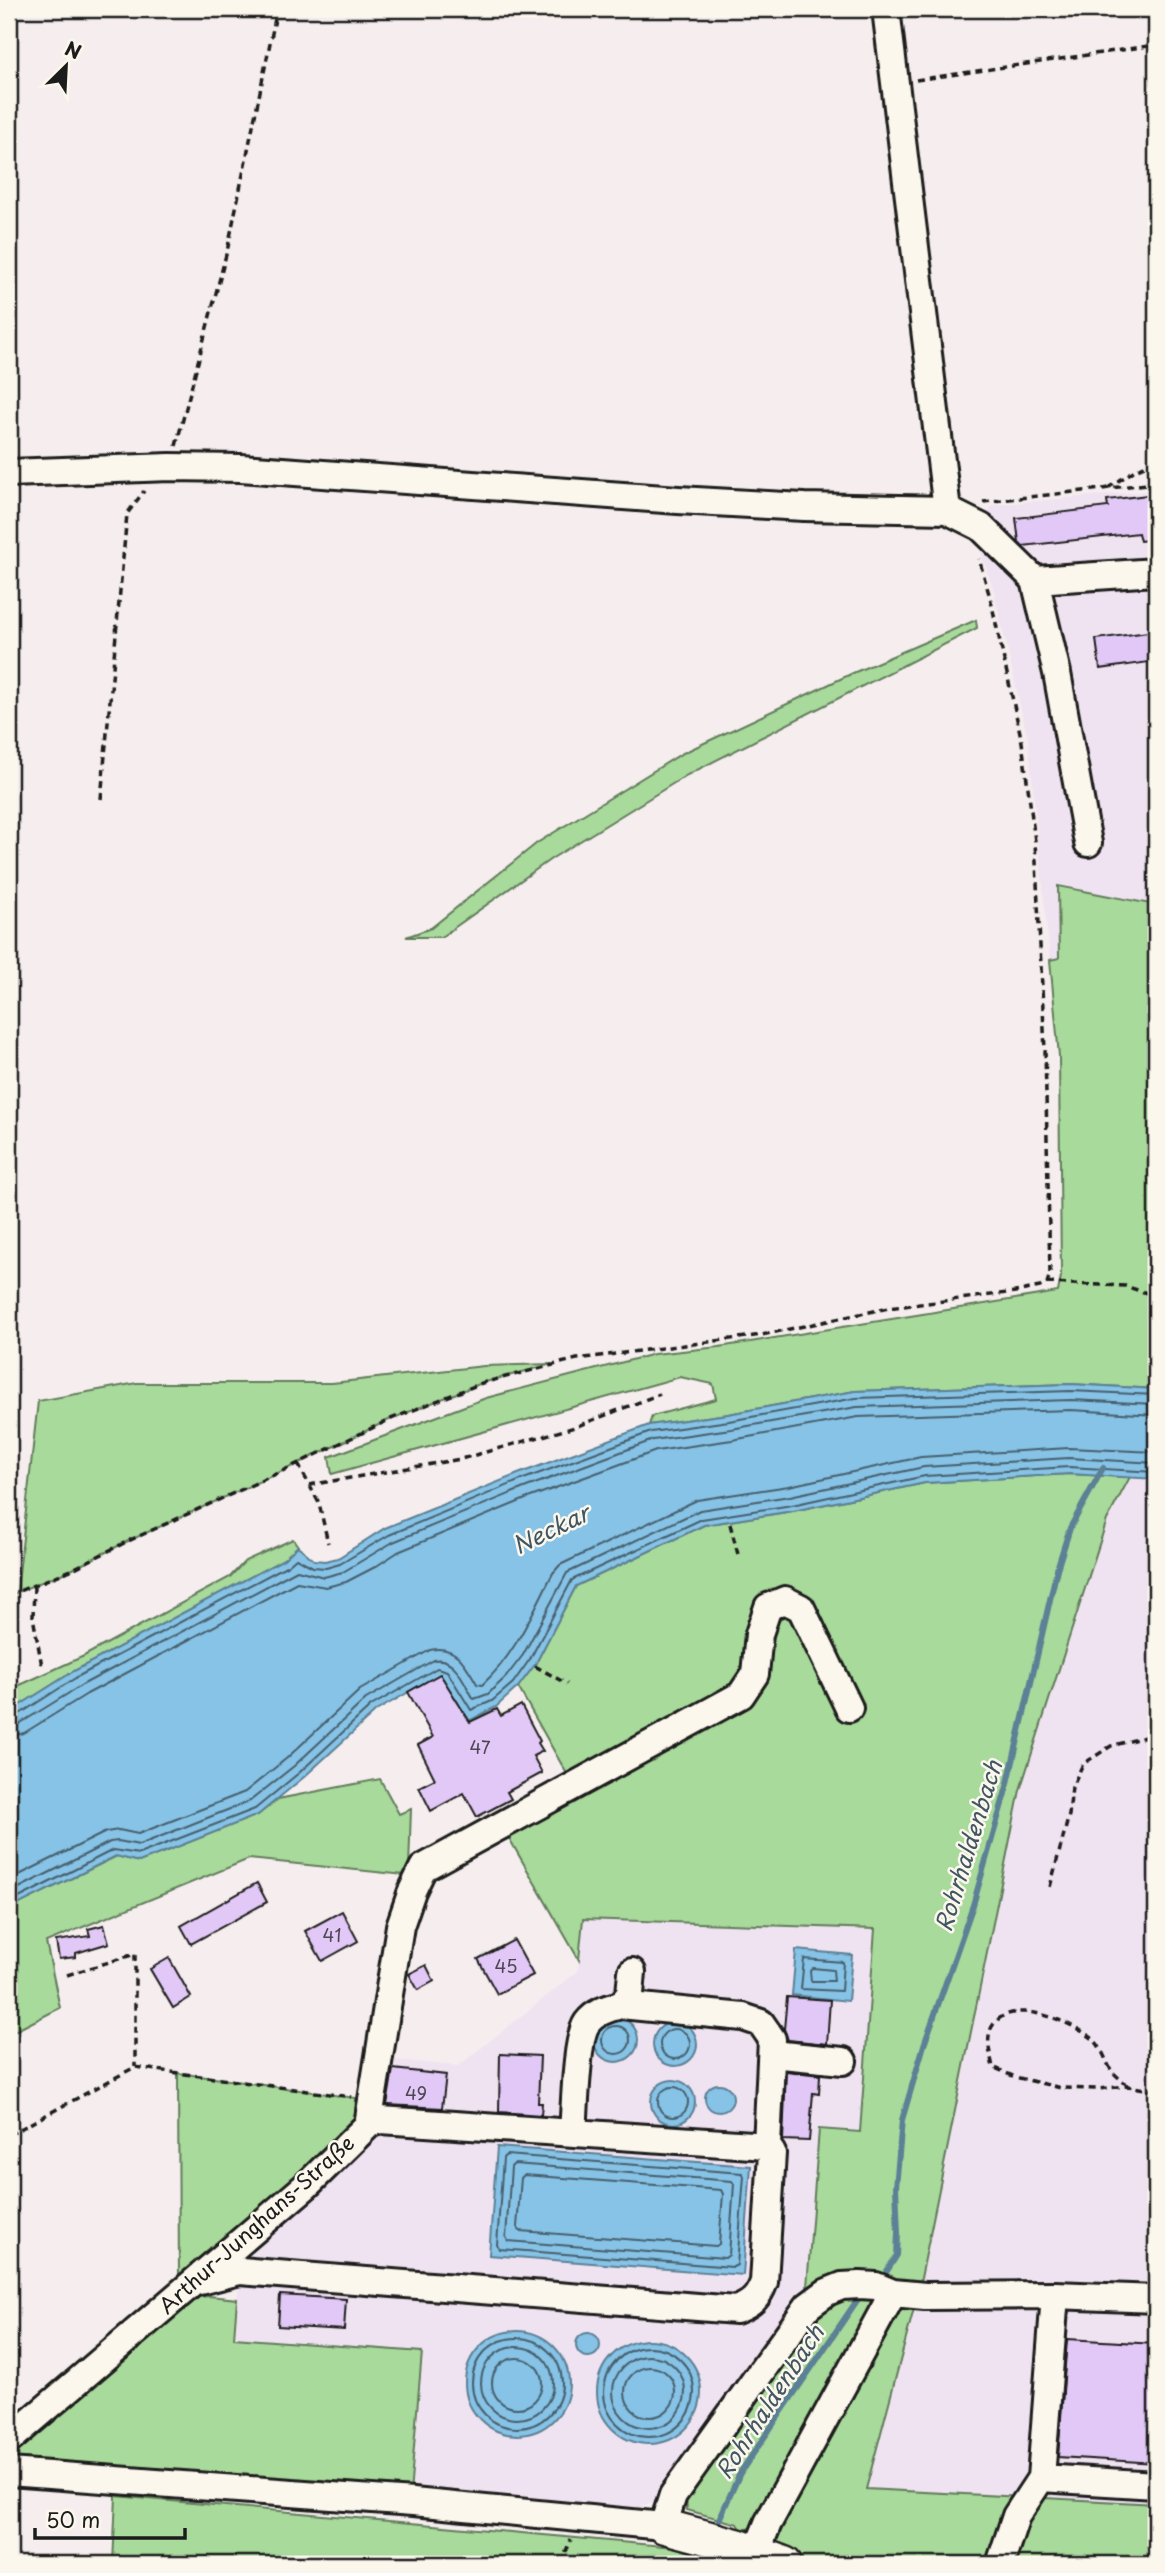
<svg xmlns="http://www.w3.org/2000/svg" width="1165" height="2573" viewBox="0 0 1165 2573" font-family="'Playpen Sans',sans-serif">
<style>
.built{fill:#f0e3f1}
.green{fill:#a8da9b;stroke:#627b5c;stroke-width:2}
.water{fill:#86c3e6;stroke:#5c8095;stroke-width:2}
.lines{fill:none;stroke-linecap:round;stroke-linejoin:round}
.shore{stroke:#465f6d;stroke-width:2}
.stream{stroke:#5c8095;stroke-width:6}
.building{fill:#e2c8f7;stroke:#1c1c1c;stroke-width:2}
.minor-casing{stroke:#1c1c1c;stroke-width:32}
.major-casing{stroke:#1c1c1c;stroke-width:38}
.path{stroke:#1c1c1c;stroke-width:3.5;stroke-dasharray:7 5;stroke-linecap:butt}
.minor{stroke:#fbf7ec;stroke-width:26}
.major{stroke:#fbf7ec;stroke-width:33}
.labels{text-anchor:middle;stroke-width:5;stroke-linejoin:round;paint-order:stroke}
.number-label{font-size:18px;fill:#4e4753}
.street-label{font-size:21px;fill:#1c1c1c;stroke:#fbf7ec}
.water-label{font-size:23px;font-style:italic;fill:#415663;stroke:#fbf7ec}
</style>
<rect width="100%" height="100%" fill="#f6eeee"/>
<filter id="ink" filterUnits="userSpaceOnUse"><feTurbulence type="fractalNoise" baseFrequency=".0143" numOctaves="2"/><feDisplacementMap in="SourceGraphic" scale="14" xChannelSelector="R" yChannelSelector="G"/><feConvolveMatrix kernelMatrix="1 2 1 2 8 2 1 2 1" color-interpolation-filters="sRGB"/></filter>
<g filter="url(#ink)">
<path class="built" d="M1156,490V927L1127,946L1050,960L1028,740L994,592L975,535L992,505Z
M1130,1477L1156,1479V2504L866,2490L919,2288L1020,1790L1107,1520Z
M582,1919L875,1929L860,2133L819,2130L807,2287L773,2329L655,2500L636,2510L410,2494L234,2338L241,2263L378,2133L386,2059L458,2066L578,1971Z"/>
<path class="green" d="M976,620L977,628L687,775L551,859L441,937H406L431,928L537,843L681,754L853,673Z
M1058,886L1156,905V1389L1071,1384L855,1391L728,1414L649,1425L652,1416L716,1399L713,1384L680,1377L332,1474L329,1457L486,1398L654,1354L719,1347L1058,1292L1061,1276L1059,1056L1050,960L1059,958Z
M552,1364L482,1383L391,1419L278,1473L126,1542L71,1570L17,1592L38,1401L137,1383H332L484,1366Z
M1069,1474L1130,1477L1107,1520L1020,1790L919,2288L844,2273L807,2287L819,2129L860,2132L875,1929L583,1919L579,1960L505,1831L576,1790L518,1687L536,1663L576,1586L704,1525L793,1511L925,1483Z
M293,1539L298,1546L284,1559L74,1671L9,1712V1690L84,1656L230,1577L245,1561Z
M380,1779L399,1814L411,1809L409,1868L405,1875L249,1859L46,1942L60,2008L9,2034V1911L23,1902L117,1856L139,1862L258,1815L278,1799Z
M178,2073L356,2098L354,2124L303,2179L179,2282Z
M843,2293L879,2295L751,2528L742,2530L738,2524L687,2510L686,2497L812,2316Z
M209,2296L237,2299L234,2338L422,2352L410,2494L25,2466L15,2458L12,2449L190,2298Z
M916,2301L866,2489L1022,2497L995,2564H807L778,2546L777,2529L902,2302Z
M116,2496L685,2548L751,2564H113Z
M1045,2498L1156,2504V2564H1010C1018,2540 1027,2518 1045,2498Z"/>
<path class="water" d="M1071,1384L1156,1389V1479L1069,1474L925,1483L793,1511L704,1525L576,1586L536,1663L518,1687L496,1707L469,1721L440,1674L376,1711L304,1777L258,1815L139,1862L116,1856L23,1902L9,1911V1712L74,1671L284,1559L298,1546L314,1560L325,1561L338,1558L385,1528L518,1474L649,1425L728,1414L855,1391Z
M796,1950L852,1955L848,2001L792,1995Z
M594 2040a22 22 0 1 1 44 0a22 22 0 1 1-44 0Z
M653 2044a22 22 0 1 1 44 0a22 22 0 1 1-44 0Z
M651 2102a22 22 0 1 1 44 0a22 22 0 1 1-44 0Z
M705 2098a14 14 0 1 1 28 0a14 14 0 1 1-28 0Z
M497,2147L751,2166L743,2275L489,2255Z
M465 2383a52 52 0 1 1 104 0a52 52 0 1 1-104 0Z
M576 2345a12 12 0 1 1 24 0a12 12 0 1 1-24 0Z
M597 2392a52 52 0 1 1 104 0a52 52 0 1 1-104 0Z"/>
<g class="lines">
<path class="shore" d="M9,1718L15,1717L77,1677L288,1565L296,1558L313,1567L326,1568L340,1564L389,1535L521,1480L651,1432L729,1421L856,1398L1071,1391L1156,1395
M9,1727L19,1724L82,1685L297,1570L324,1577L343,1572L393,1542L524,1488L653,1440L731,1429L857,1407L1071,1400L1156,1404
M9,1737L24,1733L87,1694L297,1582L326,1587L346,1582L375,1567L398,1552L528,1498L656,1451L732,1440L858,1417L1071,1410L1156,1415
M9,1880L106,1832L119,1830L138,1834L245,1792L287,1758L360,1690L430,1650C456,1644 466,1665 477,1684L482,1685C516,1654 532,1613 553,1573L560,1565L697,1500L789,1486L921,1457L1069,1448L1156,1452
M9,1893L110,1842L118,1841L139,1845L250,1801L294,1766L366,1699L434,1660C456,1656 464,1684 474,1699L488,1694L506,1677L523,1655L567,1573L700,1510L790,1496L924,1467L1069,1458L1156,1463
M9,1903L113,1850L139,1854L255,1809L300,1772L371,1706L437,1668L447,1671L471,1710L492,1701L513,1683L530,1659L572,1580L702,1519L792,1505L925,1476L1069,1467L1156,1472
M804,1959L843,1962L841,1991L801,1989Z
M813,1968L833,1970L834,1981H811L810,1971Z
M602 2040a14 14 0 1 1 28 0a14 14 0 1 1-28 0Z
M660 2044a15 15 0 1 1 30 0a15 15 0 1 1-30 0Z
M658 2102a15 15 0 1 1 30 0a15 15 0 1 1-30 0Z
M506,2155L742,2173L744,2176L737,2265L733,2267L499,2249L497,2245L503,2158Z
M514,2164L732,2181L734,2184L729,2255L725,2258L508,2241L506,2237L511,2167Z
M524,2175L721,2190L723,2194L719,2244L716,2246L520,2231L517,2227L521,2178Z
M472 2383a45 45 0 1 1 90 0a45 45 0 1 1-90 0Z
M481 2383a36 36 0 1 1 72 0a36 36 0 1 1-72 0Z
M604 2392a45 45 0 1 1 90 0a45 45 0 1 1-90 0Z
M613 2392a36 36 0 1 1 72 0a36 36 0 1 1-72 0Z
M492 2383a25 25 0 1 1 50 0a25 25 0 1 1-50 0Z
M625 2392a25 25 0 1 1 50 0a25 25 0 1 1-50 0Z"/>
<path class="stream" d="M887,2271L897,2255L898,2233L896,2187L902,2120L924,2045L973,1905L1008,1783L1057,1569L1070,1528L1103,1468
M714,2531L740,2473L858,2299
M699,2564L706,2547"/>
</g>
<path class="building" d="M1156,494V539L1140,541L1138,533L1023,546L1019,542L1016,518L1108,507L1107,500Z
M1156,631V661L1100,669L1096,639Z
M440,1674L470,1722L497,1709L501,1716L521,1705L540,1741L538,1743L543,1751L533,1756L542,1773L507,1792L511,1799L477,1817L464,1793L431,1811L419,1787L435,1779L418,1745L433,1737L408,1692Z
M257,1883L267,1902L191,1944L181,1926Z
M342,1911L358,1941L322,1961L305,1931Z
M104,1925L109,1943L76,1953V1957L59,1959L56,1941L90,1936L88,1929Z
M514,1940L533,1975L497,1994L478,1959Z
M169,1958L191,1997L173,2008L150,1969Z
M426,1965L434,1981L418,1990L409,1974Z
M787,1997L830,2000L827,2044L788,2040L784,2029Z
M500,2054L540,2056L538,2103H542L541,2115L499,2112Z
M393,2069L446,2075L442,2108L387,2105Z
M786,2071L820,2075L819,2094L813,2093L809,2141L783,2140Z
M280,2295L346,2299L344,2330L278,2326Z
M1067,2339L1156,2344V2463L1058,2457Z"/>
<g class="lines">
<defs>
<path id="minor" d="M886,9L947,510
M9,473L170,467L241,468L678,500L804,507L947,510L981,527L1035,580L1156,572
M1035,580L1057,673L1088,843
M621,2005L630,1994L632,1972
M772,2054L843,2061
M368,2124L381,2120L767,2146L772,2039L761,2023L743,2017L621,2005C608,2008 595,2012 587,2023C576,2038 575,2110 573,2132
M200,2281L240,2271L736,2310C752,2304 758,2298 764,2282L772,2153L767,2146
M1055,2295L1156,2299
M9,2440L307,2185L368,2125L400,1926L412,1891L423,1868L741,1695L755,1674L759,1634L768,1607L785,1600L801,1608L849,1708
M9,2472L413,2502L663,2526L673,2495L808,2306L827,2292L842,2286L860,2285L876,2286L893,2293L925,2296L1055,2295L1041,2478L1016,2516L1000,2564
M1041,2478L1156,2485
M756,2553L768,2523L893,2293"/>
<path id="major" d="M663,2526L738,2546L785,2564"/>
</defs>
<use href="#minor" class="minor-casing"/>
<use href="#major" class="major-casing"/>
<path class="path" d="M916,80L1156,45
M176,446L228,247L277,9
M1108,488L1135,470L1156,461
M983,502L1156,483
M101,799L127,514L144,491
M1047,1283L1125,1286L1156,1296
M298,1464L319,1503L328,1543
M309,1485L461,1459L575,1427L660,1394
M730,1524L739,1558
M34,1586L33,1617L42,1666
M9,1595L71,1570L126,1542L278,1473L391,1419L482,1383L577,1359L762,1335L888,1308L1015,1292L1040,1287L1047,1283L1050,1274L1045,1050L1035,841L1022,742L991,601L979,559
M535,1666L567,1684
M1050,1887L1069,1815L1072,1787L1083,1764L1111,1746L1156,1734
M67,1975L135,1954V2067
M1128,2086C1123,2081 1116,2076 1112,2071C1105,2061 1102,2046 1092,2038C1071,2022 1013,1996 993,2025C985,2036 990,2054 993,2067L1015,2077L1061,2088L1097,2089L1128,2086L1156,2091
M9,2135L135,2067L351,2097
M561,2564L571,2540"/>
<use href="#minor" class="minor"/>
<use href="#major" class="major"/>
</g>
</g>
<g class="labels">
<g class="number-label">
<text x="480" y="1754">47</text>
<text x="332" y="1942">41</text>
<text x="506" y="1973">45</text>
<text x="416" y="2100">49</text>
</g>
<g class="street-label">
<text transform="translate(257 2225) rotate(-42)" y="7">Arthur-Junghans-Straße</text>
</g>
<g class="water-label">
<text transform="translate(551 1530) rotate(-26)" y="8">Neckar</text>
<text transform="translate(969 1846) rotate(-73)" y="8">Rohrhaldenbach</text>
<text transform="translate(770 2402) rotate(-57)" y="8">Rohrhaldenbach</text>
</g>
</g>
<rect width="1165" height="2573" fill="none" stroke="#fbf7ec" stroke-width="35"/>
<rect x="18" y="18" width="1130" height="2538" fill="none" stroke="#1c1c1c" stroke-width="2.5" filter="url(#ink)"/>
<g transform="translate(66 66) rotate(24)" stroke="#fbf7ec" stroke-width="5" paint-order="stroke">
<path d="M0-5L12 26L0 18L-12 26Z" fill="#1c1c1c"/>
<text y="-10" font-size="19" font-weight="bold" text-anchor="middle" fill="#1c1c1c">N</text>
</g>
<path d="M35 2528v10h150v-10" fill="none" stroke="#1c1c1c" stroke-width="3.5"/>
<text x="46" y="2528" font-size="21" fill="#1c1c1c" stroke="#fbf7ec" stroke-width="5" paint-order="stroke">50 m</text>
</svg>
